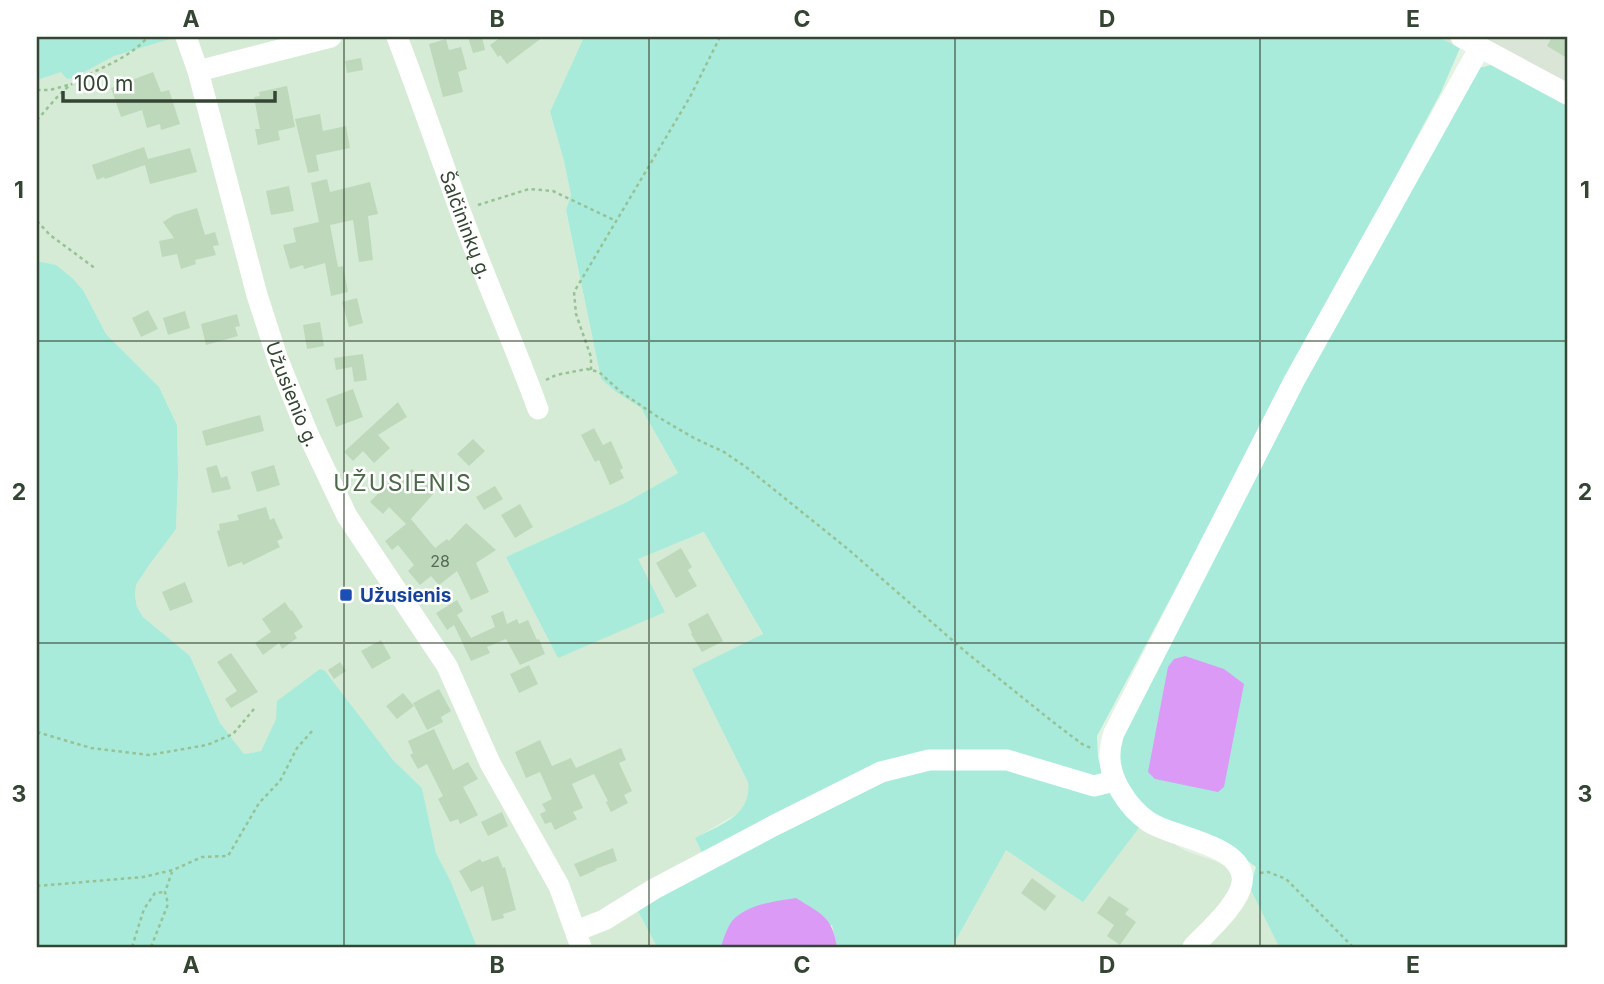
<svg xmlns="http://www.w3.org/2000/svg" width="1604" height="984" viewBox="0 0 1604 984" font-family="Inter,sans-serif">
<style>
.residential{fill:#d5ebd5}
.industrial{fill:#dae5d8}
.green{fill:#a8ebdb}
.water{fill:#db9af5}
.building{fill:#bdd8bb}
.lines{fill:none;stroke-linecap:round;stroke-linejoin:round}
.path{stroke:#97c295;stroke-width:2.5;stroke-dasharray:3.5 3.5;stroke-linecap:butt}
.minor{stroke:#fff;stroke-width:21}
.grid{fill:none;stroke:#344533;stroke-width:2;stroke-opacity:0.55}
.transit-dot{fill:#1a4fb4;stroke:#fff;stroke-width:2.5}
.labels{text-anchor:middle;stroke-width:5;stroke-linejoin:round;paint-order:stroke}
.number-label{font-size:16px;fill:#566a55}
.street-label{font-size:19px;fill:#344533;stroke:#fff}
.transit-label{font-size:19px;font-weight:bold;fill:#164399;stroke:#fff;text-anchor:start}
.quarter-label{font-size:23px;letter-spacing:2px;fill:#4c6949;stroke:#fff}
.neatline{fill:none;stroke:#344533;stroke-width:2.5}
.grid-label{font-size:23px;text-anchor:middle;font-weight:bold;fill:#344533}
</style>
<rect width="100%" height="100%" fill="#e3f3e3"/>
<path class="residential" d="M37,37H584L550,113L564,161L571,195L566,211L601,379L616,392L641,408L678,473L625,503L506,557L665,612L637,559L705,532L763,635L748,782L749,792L747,802L740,812L695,838L709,868L637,907L657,947H477L451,882L436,853L422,788L393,760L324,671L276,719L261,751L244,754L220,723L190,656L143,617L137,607L135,596L136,586L148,565L176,529L178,474L177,425L159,387L106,334L83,290L56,265L37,261Z
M1141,825L1186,851L1226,865L1250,888L1279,947H952L1006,849Z"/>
<path class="industrial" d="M1438,37H1567V106L1491,65Z"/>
<path class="green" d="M37,37H173V38L114,56L73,78L67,79L61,72L37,80Z
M584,37H1438L1460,48L1441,92L1097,736L1098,757L1103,778L1141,825L1083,902L1006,850L952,947H837L832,925L721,946V947H657L636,907L709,868L695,838C721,824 752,816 748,782L692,669L763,634L704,532L638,559L665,612L558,658L506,557L625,503L678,473L641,408L616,392L601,379L566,210L571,195L564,161L550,112Z
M1491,65L1567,106V947H1279L1250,888L1256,867L1230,848L1148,814L1118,775L1120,735L1284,414L1479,68Z
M37,261L56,265L72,278L83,290L106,334L159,387L177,425L178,474L176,529L149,565L136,585L135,596L137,607L143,617L190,656L220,723L244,754L261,751L276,719L277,701L320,669L325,671L393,760L422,788L436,853L451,882L477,947H37Z"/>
<path class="water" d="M1185,656L1224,669L1244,684L1224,787L1218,792L1155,779L1148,772L1168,667L1174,659Z
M796,898C821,914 832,916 837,947H721C723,940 727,928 732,921C747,904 776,901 796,898Z"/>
<path class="building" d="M468,37H482L485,50L473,53Z
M501,37H543L507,64L500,55L498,57L490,45Z
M1552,37H1567V58L1547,46Z
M446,39L449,50L461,47L467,69L458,72L463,92L443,97L429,44Z
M361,58L363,70L347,73L345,61Z
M153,72L161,92L169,90L180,124L161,130L160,124L147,128L142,110L121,117L111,88Z
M287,86L295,127L278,131L280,140L258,145L255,129H260L254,97L260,96L259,92Z
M320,114L323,131L346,126L350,148L316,155L319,171L308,173L295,119Z
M144,147L148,159L190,148L197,172L150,184L145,165L105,179L104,177L97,180L92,165Z
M327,179L330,192L370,182L378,214L368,216L373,260L359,262L353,220L330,225L338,267L343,266L348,292L331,296L325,263L304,269L303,265L290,269L283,245L296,242L293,228L319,222L311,183Z
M289,186L294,211L271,215L266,191Z
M197,208L205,235L215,232L219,245L213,246L216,255L195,260L196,264L181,269L177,254L162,257L159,241L174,238L163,222L174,215Z
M357,298L363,323L349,327L342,302Z
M148,310L158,329L141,337L132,318Z
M185,311L190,328L168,335L163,318Z
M237,314L240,326L235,327L238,336L206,345L201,324Z
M320,322L324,346L307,349L303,325Z
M363,354L367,380L354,382L352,367L336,370L334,358Z
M353,389L363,417L336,427L326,399Z
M398,402L407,417L378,435L390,448L374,463L363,451L353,461L344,452Z
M260,415L264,431L206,446L202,431Z
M594,428L603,445L611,441L623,468L620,470L624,478L610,485L599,460L595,462L581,435Z
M473,439L485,451L469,466L457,454Z
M217,465L221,478L227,476L231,489L212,493L206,468Z
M274,465L280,485L257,492L251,472Z
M412,469L435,492L409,521L411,519L435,548L447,539L449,541L466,523L496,550L476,563L489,592L471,600L457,571L439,585L431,576L420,585L408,571L414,565L398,545L392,550L385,541L406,524L389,507L383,514L370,502L391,480L396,485Z
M495,486L503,499L484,510L476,497Z
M520,504L533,527L515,538L501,515Z
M266,507L270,520L274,518L283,538L277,541L280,547L243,565L242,562L228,567L217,531L220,530L219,524L239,520L237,515Z
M681,548L692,567L688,570L697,586L676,598L656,563Z
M185,582L193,602L170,611L162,592Z
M457,600L463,611L457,615L471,638L495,627L491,616L503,611L507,624L517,619L519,624L528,620L537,640L539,639L545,654L520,665L506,639L487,647L490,653L471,661L454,625L447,630L436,613Z
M285,602L291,611L292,610L303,627L294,633L297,638L282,649L279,643L263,655L255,643L271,632L262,619Z
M708,613L723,641L702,652L691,634L692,633L688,624Z
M381,640L391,658L372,669L361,651Z
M231,653L258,692L231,708L225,699L237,691L217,662Z
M340,662L346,671L334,679L328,670Z
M529,665L538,684L519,693L510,674Z
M439,689L451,711L441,717L443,722L427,730L413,703Z
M403,693L414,706L397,719L386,706Z
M434,729L453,770L468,762L478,779L463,787L478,815L460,824L458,819L450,822L438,799L443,796L427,764L418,769L410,755L413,753L408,741Z
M540,740L552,766L571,758L576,768L621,748L626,760L619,763L632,791L624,795L628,803L611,812L606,802L608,801L594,774L572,784L583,808L573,812L577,819L555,830L551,822L545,824L540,814L546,811L542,804L552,799L540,772L526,778L515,752Z
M502,812L508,826L488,836L481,822Z
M613,848L617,861L595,869L596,870L580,877L574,864Z
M498,856L503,868L505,867L516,910L503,914L504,918L492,921L483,886L471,892L459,871L480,859L482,862Z
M1032,878L1056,896L1045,911L1021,893Z
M1109,896L1129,909L1125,914L1136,922L1120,945L1107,936L1114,925L1097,913Z"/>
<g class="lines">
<path class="path" d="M37,90H50L68,85
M37,120C48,108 59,93 72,84C99,67 126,61 148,37
M478,205L529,189L553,191L616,221
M37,221L50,235L96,269
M591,370V357L576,314L574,292L690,97L720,37
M546,380L556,375L587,369L599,372L621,392L658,417L694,438L724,452L746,467L849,550L967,653L1053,722L1082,744L1093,749
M37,732L91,748L149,755L207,745L233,734L254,709
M1260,873L1268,872L1286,879L1353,947
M37,886L143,877L173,870L202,857L228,856L259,803L280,781L297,748L313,730
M132,947L144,909L155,893L165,892
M151,947L168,904L165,892L172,872"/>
<g class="minor">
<path id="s1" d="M186,37L198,71L257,295L278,360L308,434L347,516L447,666L490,763L559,886L581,947"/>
<path id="s2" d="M397,37C421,99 442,162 465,224C488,286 515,346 538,409"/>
<path d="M1461,37L1567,94"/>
<path d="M198,71L331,37"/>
<path d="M576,931L604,920L654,889L775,825L881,772L929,760H1007L1094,786L1114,781"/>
<path d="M1193,947C1208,931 1239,904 1242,883C1248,845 1173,838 1149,822C1137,814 1127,802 1120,790C1109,771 1107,754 1114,733L1294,381L1480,47"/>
</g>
</g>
<path class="grid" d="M344,37V947M649,37V947M955,37V947M1260,37V947M37,341H1567M37,643H1567"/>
<rect class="transit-dot" x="339" y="588" width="14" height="14" rx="3.5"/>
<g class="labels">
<g class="number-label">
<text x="440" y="567">28</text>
</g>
<g class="street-label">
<text dy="7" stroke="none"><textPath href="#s2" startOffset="200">Šalčininkų g.</textPath></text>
<text dy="7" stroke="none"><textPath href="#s1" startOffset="373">Užusienio g.</textPath></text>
</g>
<g class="transit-label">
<text x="360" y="602">Užusienis</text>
</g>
<g class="quarter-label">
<text x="403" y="491">UŽUSIENIS</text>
</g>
</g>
<rect width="1604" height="984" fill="none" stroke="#ffffff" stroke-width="77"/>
<path d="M63 91v10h212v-10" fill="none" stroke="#344533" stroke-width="3.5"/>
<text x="74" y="91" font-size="21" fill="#344533" stroke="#ffffff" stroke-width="5" paint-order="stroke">100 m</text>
<rect x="38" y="38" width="1528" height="908" class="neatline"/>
<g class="grid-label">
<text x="191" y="27">A</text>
<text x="497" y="27">B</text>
<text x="802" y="27">C</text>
<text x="1107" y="27">D</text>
<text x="1413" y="27">E</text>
<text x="19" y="198">1</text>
<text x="1585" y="198">1</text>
<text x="19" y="500">2</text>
<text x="1585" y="500">2</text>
<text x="19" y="802">3</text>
<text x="1585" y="802">3</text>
<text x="191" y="973">A</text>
<text x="497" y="973">B</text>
<text x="802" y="973">C</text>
<text x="1107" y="973">D</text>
<text x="1413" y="973">E</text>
</g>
</svg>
